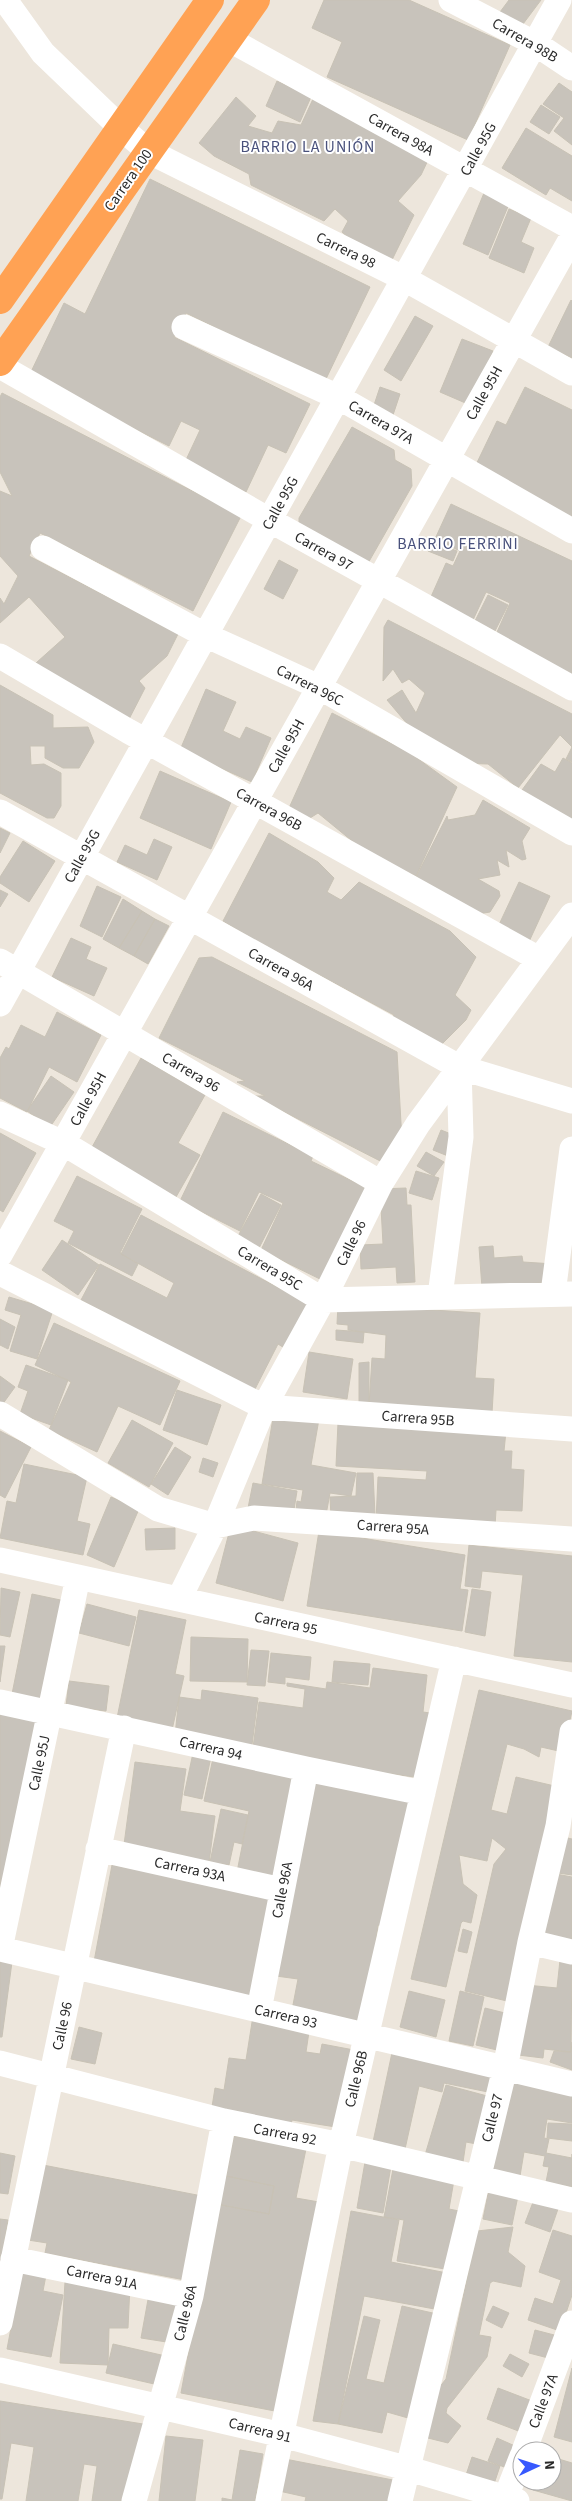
<svg xmlns="http://www.w3.org/2000/svg" width="572" height="2501" viewBox="0 0 572 2501" font-family="'Source Sans 3',sans-serif">
<style>
.building{fill:#c8c3bb;stroke:#c8c2b5}
.lines{fill:none;stroke-linecap:round;stroke-linejoin:round}
.street{stroke:#fff;stroke-width:25}
.highway{stroke:#ffa254;stroke-width:28}
.labels{text-anchor:middle;stroke-width:4;stroke-linejoin:round;paint-order:stroke}
.street-label{font-size:15px;fill:#2a2a2a;stroke:#fff}
.neighbourhood-label{font-size:16px;letter-spacing:1px;fill:#49517c;stroke:#fff}
</style>
<rect width="100%" height="100%" fill="#ede6dc"/>
<path class="building" d="M324,0H409L510,45L468,140L327,77L342,42L312,28Z
M509,0H541L517,32L497,16Z
M277,81L311,97L300,122L266,106Z
M559,83L572,92V145L554,131L564,118L543,104Z
M236,97L256,116L248,126L272,133L278,121L301,125L313,99L429,158L421,175L398,201L414,215L391,262L358,246L342,232L348,221L335,209L324,221L251,185L249,174L214,156L199,143Z
M541,105L560,117L549,134L530,122Z
M526,128L572,156V201L550,188L546,195L502,168Z
M150,179L370,287L325,381L186,313L174,337L310,404L286,453L268,445L246,492L185,462L200,430L181,421L169,446L29,376L64,303L85,314Z
M484,193L509,204L488,255L463,244Z
M509,209L531,218L521,242L534,248L524,273L489,258Z
M571,300L572,301V358L548,347Z
M415,316L433,326L401,381L384,370Z
M462,339L493,351L470,405L440,392Z
M380,387L400,394L391,421L371,414Z
M525,387L572,410V524L472,473L497,421L506,425Z
M2,393L241,516L193,611L40,533L29,556L178,634L167,656L139,681L145,688L127,723L27,671L65,637L29,597L0,623V598L4,604L18,576L0,556V491L12,496L0,472V397Z
M352,427L394,450L395,460L411,469L412,486L367,565L299,524V518Z
M451,504L572,561V678L493,641L510,603L486,592L473,620L430,599L446,563L453,566L460,551L435,539Z
M432,541L457,551L453,561L428,551Z
M279,560L298,570L283,599L264,589Z
M488,595L508,605L495,631L475,621Z
M388,620L572,714V762L566,759L572,747L560,735L518,788L488,764L457,763L420,739L387,700L402,690L416,713L425,693L409,679L402,683L393,669L383,681L384,627Z
M0,685L53,715V728L88,727L94,742L79,768H63L45,758V746H30L31,765L44,764L61,773V806L54,818H47L0,793Z
M206,689L236,702L223,731L240,739L246,727L271,738L252,782L180,750Z
M332,713L410,753L457,787L416,876L368,854L318,813L310,818L289,808Z
M563,758L572,763V820L522,790L541,764L555,772Z
M160,771L231,802L211,849L140,818Z
M483,800L530,828L522,841L526,859L522,860L506,850L509,867L497,860L500,875L478,879L499,891L500,896L490,912L472,915L414,881L447,816L448,820L475,815Z
M0,828L10,833L0,853Z
M269,833L318,862L334,878L327,892L341,900L359,882L450,931L476,957L455,995L471,1010L466,1020L440,1046L393,1017L394,1015L251,938L223,921Z
M154,839L172,847L157,880L117,862L125,845L147,855Z
M23,841L55,861L29,902L0,883V877Z
M519,882L550,896L527,946L496,931Z
M97,886L121,897L102,937L80,926Z
M0,890L8,894L0,907Z
M123,899L142,911L119,948L103,939Z
M142,911L155,919L134,956L119,948Z
M155,919L169,926L148,964L134,956Z
M71,938L91,947L86,959L107,968L94,996L52,977Z
M212,957L397,1052L402,1141L390,1166L253,1096H265L237,1082L245,1081L159,1038L199,958Z
M57,1012L101,1035L77,1082L49,1067L27,1112L0,1098V1058L6,1047L9,1049L21,1025L45,1037Z
M141,1058L205,1095L178,1143L200,1155L176,1197L91,1149Z
M51,1076L74,1092L50,1127L27,1111Z
M223,1112L313,1156L311,1161L371,1190L326,1282L261,1250L283,1203L259,1192L240,1231L180,1201Z
M441,1130L456,1136L448,1156L433,1150Z
M0,1133L36,1153L3,1212L0,1210Z
M426,1152L444,1162L434,1176L417,1166Z
M416,1171L439,1178L432,1200L409,1193Z
M77,1176L142,1209L120,1253L138,1264L132,1276L68,1243L74,1231L54,1221Z
M406,1188L407,1205H411L415,1282L397,1283L396,1267L361,1269L360,1245L383,1244L380,1189Z
M261,1194L281,1205L259,1248L238,1236Z
M141,1215L309,1304L286,1349L278,1344L254,1391L81,1300L100,1264L167,1298L174,1283L121,1254Z
M62,1240L99,1265L78,1295L42,1270Z
M493,1246L494,1258L522,1256L523,1262L554,1264L550,1282L482,1288L479,1247Z
M9,1297L53,1310L37,1359L10,1351L21,1315L5,1310Z
M338,1304L480,1313L475,1378L494,1379L492,1413L369,1405L372,1358L385,1359L386,1335L348,1330V1325L337,1324Z
M0,1319L15,1327L8,1349L0,1345Z
M54,1323L180,1381L160,1425L118,1406L97,1452L49,1430L71,1382L35,1365Z
M336,1330L364,1332L363,1343L336,1340Z
M309,1352L353,1359L347,1399L303,1392Z
M369,1362V1402L359,1403V1363Z
M26,1365L68,1380L51,1425L20,1414L28,1391L18,1387Z
M0,1376L15,1387L2,1405L0,1403Z
M177,1390L221,1405L207,1445L163,1430Z
M274,1412L319,1419L311,1465L356,1473L351,1496L330,1493L326,1515L296,1510L297,1501L301,1502L303,1490L262,1484Z
M132,1420L173,1443L149,1487L108,1463Z
M338,1423L506,1431L504,1451H512L511,1469L524,1470L522,1511L496,1510L495,1527L376,1521L378,1477L426,1480L427,1471L336,1466Z
M0,1431L31,1447L5,1498L0,1495Z
M175,1447L191,1457L168,1495L151,1484Z
M203,1458L218,1463L213,1477L199,1472Z
M24,1464L87,1477L77,1521L90,1524L83,1555L0,1538L7,1501L16,1503Z
M357,1473H373L375,1515L331,1517L330,1497L356,1496Z
M253,1483L297,1491L293,1516L248,1508Z
M111,1497L139,1509L114,1567L87,1555Z
M231,1525L298,1543L283,1601L216,1583Z
M175,1528V1549L146,1550L145,1529Z
M319,1531L465,1555L460,1589L468,1590L462,1631L307,1606Z
M469,1545L572,1556V1662L514,1656L523,1575L482,1571L480,1588L465,1586Z
M1,1588L20,1592L10,1637L0,1635Z
M472,1589L491,1592L485,1636L465,1632Z
M32,1594L70,1602L50,1701L12,1694Z
M87,1604L136,1617L129,1646L79,1633Z
M139,1610L186,1620L175,1674L184,1676L172,1730L117,1718Z
M191,1637L248,1639L247,1682L190,1681Z
M0,1646H5L0,1682Z
M251,1650L269,1651L265,1686L247,1685Z
M271,1653L311,1657L309,1680L285,1677V1684L268,1682Z
M334,1661L370,1664L368,1685L332,1682Z
M373,1668L427,1675L423,1712L430,1713L422,1778L252,1755L259,1702L303,1708L305,1689L287,1686V1683L326,1689L327,1682L370,1688Z
M69,1681L109,1686L106,1711L66,1706Z
M202,1690L258,1698L252,1745L175,1735L179,1697L201,1700Z
M479,1690L572,1711L563,1752L541,1747L539,1757L524,1749L507,1744L491,1810L507,1814L516,1777L559,1787L507,2001L465,1991L494,1864L506,1849L492,1838L487,1861L459,1855L463,1884L477,1895L471,1923L463,1921L461,1923L446,1987L411,1979Z
M0,1709L42,1717L0,1890Z
M193,1753L211,1757L202,1799L184,1795Z
M213,1758L300,1776L278,1880L237,1872L249,1811L204,1801Z
M135,1762L186,1769L180,1811L215,1816L209,1863L123,1852Z
M314,1781L412,1798L391,1927L378,1925L365,2022L292,2010L298,1979L276,1976Z
M221,1809L248,1815L242,1844L234,1842L229,1865L210,1862Z
M563,1837L572,1839V1875L558,1873Z
M112,1865L271,1895L252,1997L93,1967Z
M556,1874L572,1877V1941L543,1935Z
M463,1929L472,1932L467,1953L458,1951Z
M0,1960L12,1962L2,2037H0Z
M560,1960L572,1961L571,2052L544,2049L543,2058L518,2055L526,1985L557,1988Z
M409,1991L445,2000L436,2037L400,2027Z
M460,1991L484,1997L473,2046L449,2041Z
M485,2008L505,2013L497,2050L476,2045Z
M253,2016L310,2025L306,2052L320,2054L322,2044L354,2050L342,2128L292,2120L291,2125L211,2113L215,2088L224,2090L229,2058L246,2060Z
M79,2027L102,2033L95,2064L71,2059Z
M572,2042V2070L550,2062L554,2051L571,2052Z
M393,2048L493,2070L488,2092L444,2083L442,2092L419,2086L405,2149L373,2142Z
M510,2074L572,2089V2123L547,2119L544,2138L549,2139L546,2153L572,2158V2154V2187L546,2182L549,2167L543,2166L545,2156L524,2152L520,2176L493,2171Z
M446,2085L491,2097L482,2145L466,2142L463,2162L425,2155Z
M548,2123L572,2124V2141L547,2138Z
M234,2136L306,2149L296,2198L319,2202L280,2412L181,2393L216,2204L269,2214L274,2186L226,2176Z
M0,2153L15,2156L8,2194L0,2193Z
M365,2162L391,2166L383,2213L357,2208Z
M43,2165L202,2196L185,2280L45,2253L47,2243L28,2240Z
M393,2169L454,2180L449,2209L459,2211L445,2269L397,2261L404,2220L384,2217Z
M226,2176L274,2186L269,2214L216,2204Z
M489,2189L518,2196L512,2225L483,2219Z
M535,2197L559,2206L550,2232L525,2223Z
M351,2211L399,2220L391,2262L447,2273L440,2310L364,2296L338,2424L313,2421Z
M0,2219L8,2220L0,2268Z
M513,2227L508,2252L525,2266L521,2287L493,2281L490,2283L479,2335L491,2337L487,2357L447,2408L446,2413L461,2426L448,2443L424,2437L433,2395L446,2379L477,2231Z
M553,2230L572,2236V2295L560,2331L528,2320L535,2298L553,2304L561,2280L539,2272Z
M23,2265L47,2270L43,2291L63,2295L51,2357L7,2349Z
M65,2282L130,2285L128,2328H109L108,2365L60,2363Z
M149,2294L180,2299L173,2343L141,2338Z
M402,2306L437,2314L408,2418L387,2412L382,2433L338,2424L364,2316L380,2320L366,2379L384,2383Z
M493,2306L509,2313L502,2328L486,2320Z
M535,2330L558,2336L552,2359L529,2353Z
M113,2344L170,2357L163,2386L106,2373Z
M510,2354L529,2364L522,2377L503,2366Z
M572,2368V2442L554,2437Z
M498,2388L532,2401L521,2432L487,2419Z
M0,2401L143,2424L131,2501H92L97,2466L84,2464L78,2501H26L34,2447L11,2443L2,2499H0Z
M166,2436L203,2440L195,2501H159Z
M497,2438L515,2446L507,2468L488,2461Z
M240,2450L263,2454L255,2501H222V2498L232,2500Z
M472,2457L500,2466L493,2487L465,2478Z
M552,2457L572,2463V2501L533,2490L536,2481H552Z
M285,2459L398,2481L394,2501H305L306,2497L279,2491Z"/>
<g class="lines">
<path class="street" d="M5,0L43,53L121,128L148,151L403,278L572,373
M451,0L536,44L572,68
M230,40L572,228
M184,327L338,397L572,531
M0,366L271,521L572,688
M43,548L205,635L319,687L572,833
M0,656L128,731L539,959
M0,812L459,1067L572,1101
M0,961L381,1183
M0,1004L559,0
M0,1114L63,1143L323,1300L572,1294
M0,1255L572,237
M0,1273L264,1407L572,1429
M553,1293L572,1149
M440,1296L461,1137L459,1067
M0,1414L158,1509L215,1526L254,1518L572,1539
M0,1560L572,1685
M179,1599L215,1526L264,1407L323,1300L381,1183L418,1124L572,915
M0,1702L306,1769L423,1793
M98,1849L282,1890
M530,1942L572,1952
M0,1949L572,2084
M0,1949L78,1577
M259,2010L306,1769
M0,2063L224,2121L341,2145L572,2200
M13,2259L191,2296
M0,2323L124,1728
M0,2370L282,2435L406,2468L517,2501
M524,2451L572,2323
M506,2497L522,2456
M134,2501L191,2296L224,2121
M268,2501L341,2145L454,1659
M400,2501L505,2068L530,1942L558,1826L572,1732"/>
<path class="highway" d="M0,300L210,0
M0,362L256,0"/>
</g>
<g class="labels">
<g class="street-label">
<text transform="translate(525 40) rotate(30)" y="5">Carrera 98B</text>
<text transform="translate(401 134) rotate(29)" y="5">Carrera 98A</text>
<text transform="translate(478 149) rotate(-61)" y="5">Calle 95G</text>
<text transform="translate(128 180) rotate(-55)" y="5">Carrera 100</text>
<text transform="translate(346 250) rotate(26)" y="5">Carrera 98</text>
<text transform="translate(484 393) rotate(-61)" y="5">Calle 95H</text>
<text transform="translate(381 422) rotate(30)" y="5">Carrera 97A</text>
<text transform="translate(280 503) rotate(-61)" y="5">Calle 95G</text>
<text transform="translate(324 551) rotate(29)" y="5">Carrera 97</text>
<text transform="translate(310 685) rotate(27)" y="5">Carrera 96C</text>
<text transform="translate(286 746) rotate(-61)" y="5">Calle 95H</text>
<text transform="translate(269 809) rotate(29)" y="5">Carrera 96B</text>
<text transform="translate(82 856) rotate(-61)" y="5">Calle 95G</text>
<text transform="translate(281 969) rotate(29)" y="5">Carrera 96A</text>
<text transform="translate(191 1072) rotate(30)" y="5">Carrera 96</text>
<text transform="translate(88 1099) rotate(-61)" y="5">Calle 95H</text>
<text transform="translate(351 1243) rotate(-64)" y="5">Calle 96</text>
<text transform="translate(270 1268) rotate(31)" y="5">Carrera 95C</text>
<text transform="translate(418 1418) rotate(4)" y="5">Carrera 95B</text>
<text transform="translate(393 1527) rotate(4)" y="5">Carrera 95A</text>
<text transform="translate(286 1623) rotate(12)" y="5">Carrera 95</text>
<text transform="translate(211 1748) rotate(13)" y="5">Carrera 94</text>
<text transform="translate(39 1763) rotate(-78)" y="5">Calle 95J</text>
<text transform="translate(190 1869) rotate(12)" y="5">Carrera 93A</text>
<text transform="translate(282 1890) rotate(-79)" y="5">Calle 96A</text>
<text transform="translate(286 2016) rotate(13)" y="5">Carrera 93</text>
<text transform="translate(62 2026) rotate(-78)" y="5">Calle 96</text>
<text transform="translate(356 2079) rotate(-77)" y="5">Calle 96B</text>
<text transform="translate(492 2118) rotate(-76)" y="5">Calle 97</text>
<text transform="translate(285 2134) rotate(11)" y="5">Carrera 92</text>
<text transform="translate(102 2277) rotate(12)" y="5">Carrera 91A</text>
<text transform="translate(185 2313) rotate(-76)" y="5">Calle 96A</text>
<text transform="translate(543 2401) rotate(-69)" y="5">Calle 97A</text>
<text transform="translate(260 2430) rotate(14)" y="5">Carrera 91</text>
</g>
<g class="neighbourhood-label">
<text x="308" y="152">BARRIO LA UNIÓN</text>
<text x="458" y="549">BARRIO FERRINI</text>
</g>
</g>
<g transform="translate(537 2466) rotate(86)"><circle r="24" fill="#ffffff" stroke="#aaaaaa"/>
<path d="M0-4L9 19L0 12L-9 19Z" fill="#3759fe"/>
<text y="-8" font-size="14" font-weight="bold" text-anchor="middle" fill="#2a2a2a">N</text>
</g>
</svg>
